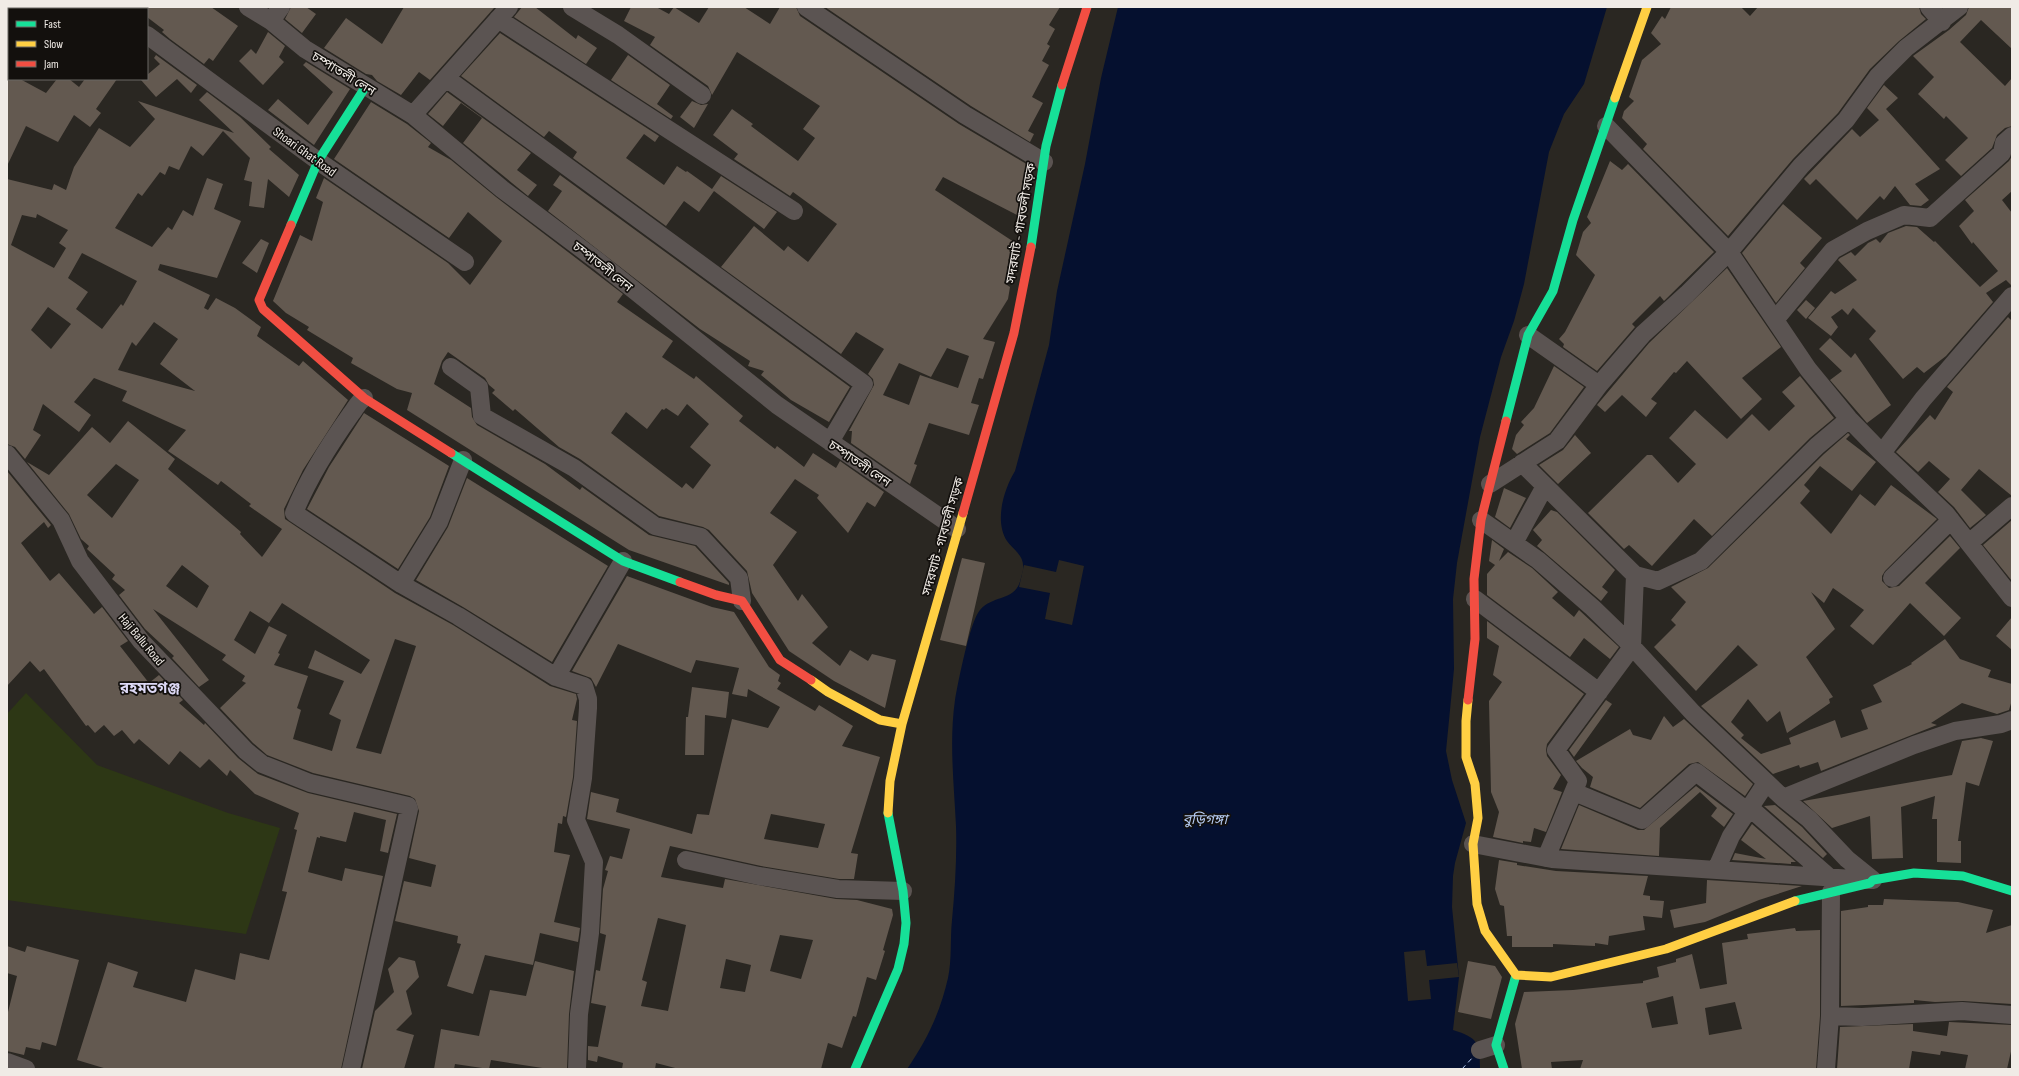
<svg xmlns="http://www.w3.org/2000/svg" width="2019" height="1076" viewBox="0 0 2019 1076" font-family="'Sofia Sans Condensed','Noto Sans Bengali',sans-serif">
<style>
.green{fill:#2d3715}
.water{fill:#05102f}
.pier{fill:#2a2722}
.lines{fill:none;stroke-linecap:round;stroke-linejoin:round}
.ferry{stroke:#b7cdf5;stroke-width:1;stroke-dasharray:5 4;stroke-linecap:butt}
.building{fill:#635950;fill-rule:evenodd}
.street{stroke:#5b5452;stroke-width:18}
.fast{stroke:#16e098;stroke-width:9}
.slow{stroke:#ffcf43;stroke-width:9}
.jam{stroke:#f24e42;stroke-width:9}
.labels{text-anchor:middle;stroke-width:3.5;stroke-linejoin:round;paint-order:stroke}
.street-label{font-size:13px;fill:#f0ebe6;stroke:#13100d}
.water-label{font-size:14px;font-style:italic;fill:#b7cdf5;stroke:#13100d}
.quarter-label{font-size:15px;font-weight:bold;fill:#ddd9f6;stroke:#13100d}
</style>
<rect width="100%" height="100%" fill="#2a2722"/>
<path class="green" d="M26,693L97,765L228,813L280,828L246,934L7,900V714Z"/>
<path class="water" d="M1118,7H1607L1584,84L1564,114L1549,152L1524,284L1514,321L1501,357L1480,437L1457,563L1453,599L1454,669L1446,751L1452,780L1466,823L1455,863L1453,876L1452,907L1459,977L1453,1030C1478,1038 1480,1042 1480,1069H907C927,1040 940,1013 948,978C952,960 950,939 952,920C955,889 957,857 956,826C954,784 949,742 955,700C958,683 970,621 980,610C994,594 1016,602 1021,578C1022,574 1024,569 1023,565C1023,555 1012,548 1007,541C994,521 1004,489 1015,471L1049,345L1057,291L1085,164L1101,78Z"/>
<path class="pier" d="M1059,560L1084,566L1072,625L1045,619L1050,593L1019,587L1024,565L1056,572Z
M1425,950L1427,966L1457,963L1459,977L1429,980L1431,999L1408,1001L1404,952Z"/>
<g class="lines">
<path class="ferry" d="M1462,1069L1474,1056"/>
</g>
<path class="building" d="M147,7H211L238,26L213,61L209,58L204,64L170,39L162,32L164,30L147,17Z
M291,7H306L316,14L302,33L285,19Z
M404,7H493L494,8L430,80L419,72L401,95L377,81L372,75L366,74L324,48L346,18L382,44Z
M522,7H535L576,39L578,35L597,48L586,64L514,17Z
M631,7H656L669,14L674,7L699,23L709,7H744L770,24L780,7H796L800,16L959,124L1028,165L1021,217L943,177L935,190L1017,244L1004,283L1010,287L1008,299L983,339L995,342L983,379L979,378L971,403L979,405L969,435L929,423L914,464L917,465L910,484L851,443L852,431H849L874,385L873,379L868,374L884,349L856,332L841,354L859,367L721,267L754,226L784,251L788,246L808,262L837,224L793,192L790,196L734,159L738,154L713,135L732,109L753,124L751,126L798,161L815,138L803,129L820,106L737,52L712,95L708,86L650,45L655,37L624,21ZM947,348L969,356L958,388L920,375L909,405L883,395L899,363L931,377Z
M825,7H1060L1049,25L1055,29L1047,44L1050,46L1042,61L1049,65L1032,97L1043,103L1028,131L1034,134L1030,142L971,106Z
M1671,7H1741L1750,16L1758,7H1919L1921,14L1926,19L1899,41L1870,69L1838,113L1793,159L1728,236L1643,149L1647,144L1622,118L1624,111L1634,101L1629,97L1642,60L1661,44L1651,33L1662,16L1665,19Z
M1969,7H2012V49L1981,20L1960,42L2005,86L2012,78V126L2005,128L1997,135L1992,148L1961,176L1945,160L1968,138L1946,116L1944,119L1918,94L1934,77L1913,56L1949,30L1966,15Z
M268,32L285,46L279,57L284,62L263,85L239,61L251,49L256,54Z
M500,33L659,136L655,142L644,134L626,158L664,185L677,166L686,172L687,171L712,189L721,176L777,212L764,229L714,191L699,212L684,201L666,226L573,158L577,152L549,131L544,137L461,76Z
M156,55L197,85L191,93L177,79L156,97L141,80L147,79V75L160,64L154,58Z
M628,55L670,85L657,104L673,116L671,119L611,80Z
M306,62L350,89L314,145L268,110L278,99L308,125L333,92L303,65Z
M7,72L9,73V79H20L46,93L57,79H69L79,87L85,79H117L96,109L101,113L90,127L74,115L58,142L26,126L7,166Z
M1884,85L1898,98L1886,109L1940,169L1915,184L1929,200L1921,206L1910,205L1895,186L1884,200L1880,196L1857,220L1816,179L1810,185L1804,179L1852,129L1860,137L1879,120L1867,108Z
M207,92L240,117L271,147L269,149L299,175L289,197L268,179L264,208L249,206L252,182L244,180L250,158L223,131L203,156L191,146L179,170L169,166L165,175L160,172L142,196L138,193L115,228L152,247L168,227L172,230L183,210L193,216L207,178L223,184L214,209L241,221L217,278L160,264L158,270L210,295L204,308L208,310L216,298L235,308L261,327L257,336L299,366L303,361L348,400L303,470L284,509L285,519L395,593L453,625L550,686L576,694L577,699L572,720L577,721L573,777L566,817L563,816L562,824L558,823L554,852L570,855L554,922L580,928L578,942L540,933L533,965L485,955L473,994L447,986L461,944L457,943L458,936L395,921L404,881L431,887L436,865L409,858L419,811L415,799L410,796L313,773L267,755L253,743L220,708L246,683L242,681L245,676L222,660L226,655L153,609L209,680L199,687L172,658L174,656L145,629L119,595L125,590L112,579L115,575L87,549L89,546L81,539L69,514L27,462L49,475L92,427L110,443L128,421L175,459L168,469L241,532L240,534L262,557L282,529L249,506L251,504L221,481L218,485L168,451L186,430L122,401L127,391L94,378L74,402L91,415L79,432L43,404L33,430L41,435L25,459L15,447L7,444V179L52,190L54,184L66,190L74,167L99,128L130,147L155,119L138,101L234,133L199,100ZM37,214L68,230L59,243L66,248L54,268L11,245L22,215L36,218ZM82,253L137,281L123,306L121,304L102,329L76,309L88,292L68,278ZM48,307L71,324L51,349L31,330ZM154,322L178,339L160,364L195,391L118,370L132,342L136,346ZM116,464L139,480L112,518L87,495ZM182,565L209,586L197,608L166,586ZM282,603L370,660L361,674L315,650L308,668L344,681L329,714L341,720L332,751L293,739L301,710L297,708L308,676L274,665L280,654L278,653L287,635L269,626L255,654L234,640L250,611L269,623ZM395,639L416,646L381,754L356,748Z
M447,92L531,153L517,170L537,185L528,196L463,143L482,118L461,103L443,126L428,114Z
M692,101L701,105L708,104L694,128L680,117Z
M371,102L407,124L431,143L428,147L451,160L496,197L623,294L617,302L673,341L662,357L694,379L696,376L743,416L739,421L775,449L777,446L804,467L813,453L836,468L840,461L884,492L875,507L867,502L848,533L817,498L819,495L795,479L770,513L797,532L773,565L798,601L802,594L828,627L812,643L840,666L850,650L868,661L872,654L896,660L885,708L834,681L789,651L752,593L747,571L709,530L703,527L659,516L580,459L559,447L515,409L513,411L492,393L495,390L489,385L485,378L448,352L442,361L434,384L471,408L472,417L477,425L545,464L580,490L582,487L649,535L695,546L729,583V585L629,550L407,410L412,393L397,389L351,363L353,358L307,330L309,327L286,313L273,301L300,235L312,241L323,202L316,198L324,178L448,263L470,285L502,241L468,212L449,238L334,159ZM687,404L709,424L690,447L711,465L693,489L686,483L682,488L611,433L626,412L647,429L662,409L664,410L666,408L678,416Z
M2012,156V191L2002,200L2012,213V286L2006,280L1986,293L1993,302L1946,356L1924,373L1917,367L1903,379L1869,339L1876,331L1853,308L1848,315L1842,309L1831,317L1838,327L1831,336L1808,318L1831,291L1835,294L1857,280L1838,260L1840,258L1851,252L1855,256L1868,243L1876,239L1880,243L1888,233L1906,226L1917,227L1934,242L1935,241L1980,287L1998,271L1973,242L1972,244L1959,226L1974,211L1965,200L2009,161Z
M1610,161L1622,170L1628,164L1714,252L1664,301L1660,296L1632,324L1635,327L1597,371L1563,347L1564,344L1559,339L1565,332L1595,275L1576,255L1583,232L1591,223L1587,217Z
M560,175L850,387L829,422L791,400L761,375L764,371L748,366L750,361L700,329L548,211L562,191L553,185Z
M1783,204L1822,238L1800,263L1805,268L1776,303L1742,253Z
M261,239L269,243L257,273L242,263Z
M1727,268L1781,347L1742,378L1762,399L1741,419L1687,361L1676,373L1674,372L1651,399L1657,403L1646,417L1622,395L1605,412L1597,405L1649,343Z
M1806,300L1815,308L1806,319L1797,310Z
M2008,317L2012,321V496L1979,469L1961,490L1986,515L1970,528L1954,507L1938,492L1950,479L1929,461L1918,472L1896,452L1930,415L1935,420L1953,392L1947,387Z
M1830,338L1851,358L1855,353L1891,405L1867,423L1830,380L1842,371L1819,349Z
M1554,366L1584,387L1550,433L1517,454L1512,449L1516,435L1524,425L1521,422L1534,408Z
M1800,376L1834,418L1810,438L1712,536L1694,519L1652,566L1629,545L1624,549L1588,513L1647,455H1652L1678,483L1696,464L1669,438L1695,410L1727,439L1752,414L1769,431L1795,406L1782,392Z
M364,413L449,466L430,517L398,569L307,509L329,467Z
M1848,433L1850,435L1846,439L1876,462L1852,491L1820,466L1804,485L1810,491L1800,503L1831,534L1860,494L1875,506L1891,485L1937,519L1885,571L1882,576V581L1889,588L1899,586L1950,536L1960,548L1925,583L1961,618L1944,636L1910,603L1873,645L1850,626L1864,610L1833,588L1824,603L1811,592L1835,629L1806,657L1833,697L1829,699L1830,703L1787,733L1780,711L1767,722L1748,699L1731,722L1744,735L1741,738L1761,754L1791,744L1789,738L1835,720L1841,738L1868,729L1861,710L1882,702L1873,685L1912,664L1911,663L1945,639L1960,659L1991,670L1988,677L2012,684V700L2009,710L1997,714L1962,703L1931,723L1937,725L1821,771L1818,762L1800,768L1799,765L1773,774L1701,706L1758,665L1738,645L1696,691L1654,647L1676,625L1671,620L1686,602L1671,587L1708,568L1824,454Z
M1575,435L1591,453L1558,484L1539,465L1563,450Z
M7,471L51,525L48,528L44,522L21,543L50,581L59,573L94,614L102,607L128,641L120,646L149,683L159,675L183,700L179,703L204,725L205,723L238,758L258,774L308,793L397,814L388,853L380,851L386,820L354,812L346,842L320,836V838L317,837L308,872L342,881L345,868L383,876L341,1069H107L77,1060L108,962L138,972L133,987L186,1002L195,969L235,980L240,953L269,960L287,892L282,891L297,830L294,829L299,813L255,794L230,770L227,776L209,759L200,768L180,751L169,765L139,739L134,744L122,730L114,736L104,725L95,733L88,725L86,726L44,669L40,672L30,661L7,686Z
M467,478L608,566L552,662L463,607L416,580L448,527Z
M1504,488L1526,498L1510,528L1495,517Z
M1551,510L1557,512L1615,570L1602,587L1608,592L1601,601L1537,546L1542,540L1533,530Z
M2012,520V581L1983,545Z
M1492,540L1504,549L1499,561L1508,552L1532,568L1558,592L1552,598L1574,617L1579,610L1619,647L1610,659L1584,638L1570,657L1487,595V574L1495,565L1489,561Z
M962,558L985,563L966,646L940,640Z
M627,576L712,607L734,612L769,667L780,675L778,681L781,683L777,689L815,711L819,705L853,726L842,746L880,757L851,853L858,854L854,879H839L761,866L670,846L661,877L723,888L725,879L836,899L857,900L892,909L893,915L883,950L885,951L876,980L867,977L856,1017L853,1016L842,1048L828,1043L821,1069H679L656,1063L655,1069H622L623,1063L598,1056L597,1062L588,1060V1064V1046L598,1047L606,1006L591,1003L596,970L600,971L606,935L600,933L603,889L608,871L605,870L610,856L622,859L630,829L587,819L591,792L619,799L616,812L692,834L697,814L709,815L732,719L768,728L780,707L748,689L747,697L732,694L739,668L696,660L691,673L618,644L596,687L591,678L572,671ZM771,814L825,824L818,848L764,839ZM658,918L686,925L668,1011L641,1006L647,982L642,980ZM780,935L813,940L801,979L770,971ZM726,959L751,965L745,992L720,988Z
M2012,617V650L1996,636Z
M1487,621L1584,694L1547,744L1546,750L1547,756L1561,775L1553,789L1562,792L1546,832L1534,828L1531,842L1523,841V843L1493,837L1499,812L1491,792L1489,701L1502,682L1493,675L1499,646L1487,638Z
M692,687L729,692L726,718L705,715L704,755H685L686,717H688Z
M1606,700L1612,704L1574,757L1569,750Z
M1664,716L1673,727L1684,719L1753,784L1745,796L1698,762L1689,764L1640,808L1590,787L1593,777L1582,768L1576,761L1630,729L1633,735L1651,740Z
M1981,738L1993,741L1979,786L1966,782L1958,841H1961V863L1937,862V819H1932L1935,796L1901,807L1903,858L1872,859L1870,816L1832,828L1803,801L1952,775L1962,741Z
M1696,786L1733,814L1724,827L1711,816L1717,808L1700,792L1660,828L1659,856L1561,849L1579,805L1638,830H1644Z
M1775,805L1802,827L1827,854L1823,858L1764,806Z
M1752,824L1796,862H1791V864L1732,860L1735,853L1766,859L1741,840Z
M1499,860L1517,863V865L1556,871L1648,876L1643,895L1650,896V900L1664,901L1662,918L1643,916L1645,930L1609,936L1608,945L1595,943V946L1553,944V947H1512V936H1507L1504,906L1500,905L1495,889Z
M1707,880L1802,886L1759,900L1705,922L1674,928L1670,910L1706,903Z
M1884,899L1958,902L1993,910L1986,933L2012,925V1004L1963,1001L1935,1002L1914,1000V1003L1841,1006V911L1868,907V905H1883Z
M1795,928L1796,931L1820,930V1016L1816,1069H1580L1583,1060L1551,1062L1552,1069H1522L1515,1024L1524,992L1573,990L1643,983V981L1659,977L1657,967L1676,962V959L1692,954L1700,989L1727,984L1722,943L1748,939L1747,934ZM1673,996L1678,1024L1652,1028L1646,1003ZM1735,1002L1742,1029L1709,1035L1705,1008Z
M7,946L25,952L27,946L79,960L56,1046L42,1042L40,1050L26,1047L24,1055L7,1051V1016L17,976L7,973Z
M399,957L415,961L419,977L406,991L412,1014L396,1030L414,1035L404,1069H362L375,1011L394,992L388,969Z
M535,961L574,971L569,1014L567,1069H549L491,1060L489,1069L455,1064L454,1069H434L441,1029L479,1036L490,990L526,996Z
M1468,961L1495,966L1502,977L1491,1019L1458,1012Z
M1949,1022L2012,1025V1047L2007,1069H1965L1968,1055L1941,1051L1940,1055L1912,1051L1909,1069H1837L1840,1027L1913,1024V1031L1947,1036Z"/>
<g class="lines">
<path class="street" d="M104,7L107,9
M248,7L271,21L305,49L413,115L502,189L599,262L777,405L957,529
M572,7L618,35L702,95
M806,7L965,115L1044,162
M1929,7L1942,22
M498,19L794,211
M271,21L281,7
M147,35L318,161L465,262
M446,78L864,384L830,442
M413,115L509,7
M1606,126L1729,252L1808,369L1849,419L1882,453L1946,514L2012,598
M1775,320L1833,250L1867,231L1904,215L1930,218L2002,153L2004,143L2012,136
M1528,335L1599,385
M451,367L479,387L482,416L574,468L655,526L701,537L739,578L742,601
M364,398C357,403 356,408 351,414C329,445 308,478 294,513L401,584L458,616L556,677L584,686L588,699V708L583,778L576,820L594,862L590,933L579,1014L577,1069
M1882,453L1923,399L2012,296
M7,454L61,520L80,561L141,641L246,751L262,764L310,783L408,806L409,809L351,1069
M1522,463L1635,575L1632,647L1556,750L1578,781L1546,858
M1490,484L1557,441L1599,385L1643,334L1687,294L1729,252L1801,166L1846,120L1878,76L1906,48L1959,7
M1481,520L1538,560L1593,608L1627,641L1693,713L1783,798L1809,819L1847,859L1873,880
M1514,543L1545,486
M1969,543L2012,506
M1635,575L1658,581L1701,561L1817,446L1849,419
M1892,578L1951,520
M401,584L439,522L463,460
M1475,599L1599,692
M556,677L623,561
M1574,792L1642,820L1696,772L1747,811
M1783,798L1914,745L1955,731L2001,724L2012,720
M1750,808L1829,877
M1473,844L1552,859L1868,880
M686,860L759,876L838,889L903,891
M1716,870L1731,836L1766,783
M1830,1016L1831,892
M1480,1050L1496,1045
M7,1062L26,1069
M1826,1069L1830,1016L1862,1017L1962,1011L2012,1015"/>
<path class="fast" d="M291,225L318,161L366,86
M1031,247L1046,146L1062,85
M1506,421L1528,335L1553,291L1573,220L1615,98
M451,453L623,561L680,582
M1795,901L1870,883L1873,880L1914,873L1963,876L2012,891
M855,1069L898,969L904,944L906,923L903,891L888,813
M1504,1069L1496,1045L1516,975"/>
<path class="slow" d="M1615,98L1647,7
M811,680L828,692L880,720L902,724
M1468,700L1466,721V757L1475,784L1478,818L1473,844L1477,904L1485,931L1516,975
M888,813L890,781L902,724L963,513
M1516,975L1551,977L1666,949L1795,901"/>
<path class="jam" d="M1062,85L1087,7
M291,225L259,300L263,309L364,398L451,453
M963,513L1014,333L1031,247
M680,582L716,595L742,601L780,660L811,680
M1468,700L1475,639L1474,579L1481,520L1506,421"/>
</g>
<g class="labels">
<g class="street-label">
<text transform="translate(344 73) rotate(31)" y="5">চম্পাতলী লেন</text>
<text transform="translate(305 151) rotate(36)" y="5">Shoari Ghat Road</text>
<text transform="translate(1020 223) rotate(-80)" y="5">সদরঘাট - গাবতলী সড়ক</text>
<text transform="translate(603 266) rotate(38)" y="5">চম্পাতলী লেন</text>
<text transform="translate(860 463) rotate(34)" y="5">চম্পাতলী লেন</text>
<text transform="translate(942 536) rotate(-74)" y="5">সদরঘাট - গাবতলী সড়ক</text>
<text transform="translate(142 639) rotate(50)" y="5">Haji Ballu Road</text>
</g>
<g class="water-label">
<text x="1205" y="824">বুড়িগঙ্গা</text>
</g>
<g class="quarter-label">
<text x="150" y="693">রহমতগঞ্জ</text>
</g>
</g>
<rect width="2019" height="1076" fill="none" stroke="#f0ebe6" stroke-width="16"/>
<rect x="8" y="8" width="140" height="72" fill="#13100d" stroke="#6b6864"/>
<rect x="16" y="21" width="20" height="6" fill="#16e098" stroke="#6b6864"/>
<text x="44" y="28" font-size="12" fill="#f0ebe6">Fast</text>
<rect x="16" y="41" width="20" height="6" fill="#ffcf43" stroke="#6b6864"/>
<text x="44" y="48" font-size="12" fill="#f0ebe6">Slow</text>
<rect x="16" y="61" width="20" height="6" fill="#f24e42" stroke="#6b6864"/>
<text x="44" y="68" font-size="12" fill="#f0ebe6">Jam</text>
</svg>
